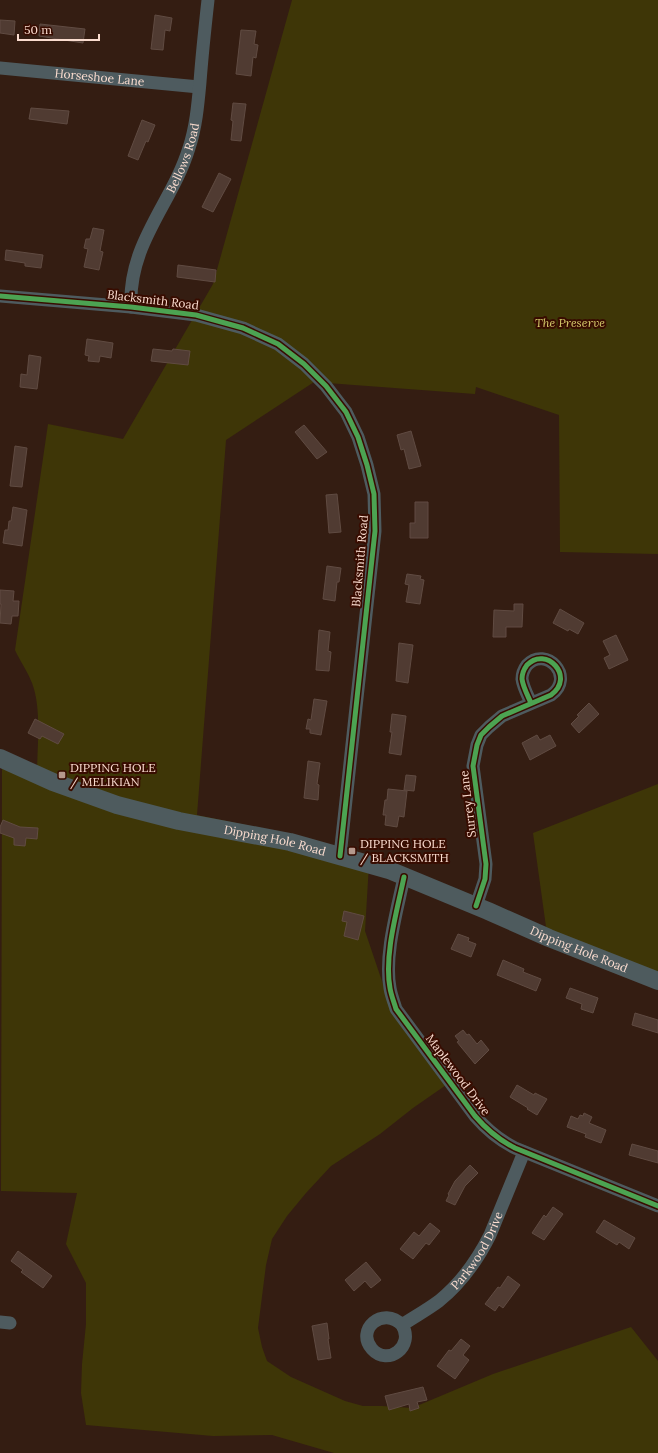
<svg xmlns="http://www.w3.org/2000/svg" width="658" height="1453" viewBox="0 0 658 1453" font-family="Lora,serif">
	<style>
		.green { fill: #3e3607 }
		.building { fill: #503b32; stroke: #604b42 }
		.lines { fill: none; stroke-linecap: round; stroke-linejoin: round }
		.minor { stroke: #4e5b5f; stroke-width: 13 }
		.secondary { stroke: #4e5b5e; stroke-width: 18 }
		.cycleway-casing { stroke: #380c00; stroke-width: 8 }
		.cycleway { stroke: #4ca352; stroke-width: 5 }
		.poi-dot { fill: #b5998d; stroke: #380c00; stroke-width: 1.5 }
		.labels { text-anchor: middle; stroke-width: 4; stroke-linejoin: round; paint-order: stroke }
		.street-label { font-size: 12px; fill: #fadccf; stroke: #380c00 }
		.park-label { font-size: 12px; font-style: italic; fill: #d5ca6a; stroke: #380c00 }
		.poi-label { font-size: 12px; fill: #fadccf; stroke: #380c00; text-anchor: start }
	</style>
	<rect width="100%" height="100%" fill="#341d12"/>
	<g class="green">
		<path d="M 292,0 L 658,0 L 658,554 L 560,552 L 559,415 L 476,387 L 475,394 L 314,382 L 226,440 L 197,815 L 276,831 L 369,864 L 365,931 L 386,993 L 449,1083 L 413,1108 L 380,1134 L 331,1166 L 306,1193 L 287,1216 L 272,1239 L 266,1265 L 258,1328 L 262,1347 L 267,1361 L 291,1377 L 345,1401 L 363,1406 L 382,1406 L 412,1408 L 493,1374 L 631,1327 L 658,1361 L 658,1453 L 334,1453 L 272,1435 L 213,1436 L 86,1425 L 81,1393 L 82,1364 L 86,1324 L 86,1283 L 66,1244 L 77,1193 L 1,1191 L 2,766 L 37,775 C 37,747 42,709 32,683 C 28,672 20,661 15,650 L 48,424 L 123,439 L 213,284 Z"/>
		<polygon points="658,784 658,983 547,934 533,833"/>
	</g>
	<g class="building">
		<polygon points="155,15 172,18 170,31 165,30 163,50 151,49"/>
		<polygon points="0,20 15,21 14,35 0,33"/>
		<polygon points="40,24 85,29 83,43 39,36"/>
		<polygon points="241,30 256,31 254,44 258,45 256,58 253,57 251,76 236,74"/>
		<polygon points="233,103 246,104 241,141 231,140 233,121 231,120"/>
		<polygon points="31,108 69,111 67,124 29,119"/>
		<polygon points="142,120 155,125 148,142 146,141 138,160 128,156"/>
		<polygon points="219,173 231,179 213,212 202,207"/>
		<polygon points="93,228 104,230 100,251 103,252 99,270 84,267 88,249 84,248 86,239 90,239"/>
		<polygon points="6,250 43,255 41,268 25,266 25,263 5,260"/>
		<polygon points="178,265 216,270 215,282 177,277"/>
		<polygon points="87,339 113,343 111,358 100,356 99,362 88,361 89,356 85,355"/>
		<polygon points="153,349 172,351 173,349 190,351 188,365 151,361"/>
		<polygon points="29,355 41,357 37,389 20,387 21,374 27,375"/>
		<polygon points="304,425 327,452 317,459 295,432"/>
		<polygon points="411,431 421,466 409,469 404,449 401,450 397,435"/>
		<polygon points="15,446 27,448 22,487 10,486"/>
		<polygon points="337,494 341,532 329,533 326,495"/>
		<polygon points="415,502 428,502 428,538 410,538 410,523 415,523"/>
		<polygon points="13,507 27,510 22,546 3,543 5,530 8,530 9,521 11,521"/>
		<polygon points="327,566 341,568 339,582 337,582 335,601 323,599"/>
		<polygon points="407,574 421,576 420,579 424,580 420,604 406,602 409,585 405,584"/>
		<polygon points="0,590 14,591 13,601 19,601 18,616 12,616 11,624 0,623 1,604 0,604"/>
		<polygon points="514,604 523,604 522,627 506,627 506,637 493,637 494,610 514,611"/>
		<polygon points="560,609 584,623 578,634 569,629 568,631 553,623"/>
		<polygon points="319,630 330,632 328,651 331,652 329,671 316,670"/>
		<polygon points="616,635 628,660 609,669 604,658 610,655 603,641"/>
		<polygon points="399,643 413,645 408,683 396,681"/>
		<polygon points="314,699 327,701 321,735 310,733 310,729 306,729 308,719 311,720"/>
		<polygon points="589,703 599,714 579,733 571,724 579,716 577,715"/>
		<polygon points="392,714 406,716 401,755 389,753 392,732 390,732"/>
		<polygon points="35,719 64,734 58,744 42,736 40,739 28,733"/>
		<polygon points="537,735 540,740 550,735 556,746 530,760 522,743"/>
		<polygon points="308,761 320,763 317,784 319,785 318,800 304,798"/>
		<polygon points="406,775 416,776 414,791 404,790"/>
		<polygon points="388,789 407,791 404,817 399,816 397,827 385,825 386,815 383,815 385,800 387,800"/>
		<polygon points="3,820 20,827 38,828 37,839 26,838 25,846 14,845 14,838 0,833 0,827"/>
		<polygon points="344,911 364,916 358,940 344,936 347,922 342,921"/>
		<polygon points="458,934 469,938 468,941 476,944 471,957 451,949"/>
		<polygon points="503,960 524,969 523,972 541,979 536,991 497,975"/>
		<polygon points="570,988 598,998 593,1013 581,1009 582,1004 566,998"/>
		<polygon points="635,1013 658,1020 658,1033 632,1025"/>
		<polygon points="463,1030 467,1035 469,1034 477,1044 481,1040 489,1050 475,1064 457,1042 459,1041 455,1036"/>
		<polygon points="517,1085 534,1095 535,1093 547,1099 537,1115 527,1109 528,1108 510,1097"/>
		<polygon points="584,1113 592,1117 589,1123 606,1130 601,1143 585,1137 586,1134 567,1127 571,1116 578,1119 580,1115 583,1116"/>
		<polygon points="632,1144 658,1151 658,1163 629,1155"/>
		<polygon points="470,1165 478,1173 465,1186 455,1205 446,1201 449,1195 448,1194 455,1181"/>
		<polygon points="553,1207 563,1214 544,1240 532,1233 544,1215 546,1217"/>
		<polygon points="604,1220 635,1238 629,1249 619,1242 617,1245 596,1232"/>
		<polygon points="430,1223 440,1231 429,1245 426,1243 413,1259 400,1249 414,1232 419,1236"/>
		<polygon points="18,1251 52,1276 43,1288 21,1272 23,1270 11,1261"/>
		<polygon points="366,1262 381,1280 371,1288 365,1281 354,1291 345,1280"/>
		<polygon points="508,1276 520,1285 503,1308 499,1305 495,1311 485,1304 498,1287 500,1288"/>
		<polygon points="327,1323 329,1339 328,1339 331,1358 318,1360 312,1326"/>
		<polygon points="461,1339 470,1346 463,1355 469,1360 455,1379 437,1366 449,1350 451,1351"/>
		<polygon points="423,1387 427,1400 417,1402 419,1408 410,1411 409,1404 389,1410 385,1396"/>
	</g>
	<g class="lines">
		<g class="minor">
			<path id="s1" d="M 0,68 L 199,87"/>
			<polyline points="0,296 131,307 196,315 243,328 278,344 304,364 326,386 346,412 358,437 367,465 374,494 375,531 340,856"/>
			<path id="s2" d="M 131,307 C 128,243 172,204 189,148 C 196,127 198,104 200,82 C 202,55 205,27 208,0"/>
			<path d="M 404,877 C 397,911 384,955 390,988 C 391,995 394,1002 396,1009 L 475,1116 C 487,1130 499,1140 515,1148 L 658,1206"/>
			<path d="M 476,906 L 485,879 L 486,864 L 473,766 L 477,745 L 481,735 L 489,727 L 502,716 L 551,695 C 576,677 546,645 527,665 C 524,669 522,674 522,679 C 523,687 528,696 531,703"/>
			<polyline points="0,1322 10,1323"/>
			<path id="s3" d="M 402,1325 C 383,1305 355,1330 372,1349 C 388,1367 415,1346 402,1325 C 414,1317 427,1310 439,1301 C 460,1284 478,1259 490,1235 L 524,1152"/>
		</g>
		<path class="secondary" id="s4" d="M 0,758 L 53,782 L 117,805 L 179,821 L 290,842 L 389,870 L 488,911 L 549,938 L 658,981"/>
		<defs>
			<g id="cycleway">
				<polyline points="0,296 131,307 196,315 243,328 278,344 304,364 326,386 346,412 358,437 367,465 374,494 375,531 340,856"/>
				<path d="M 404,877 C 397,911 384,955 390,988 C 391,995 394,1002 396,1009 L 475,1116 C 487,1130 499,1140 515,1148 L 658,1206"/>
				<path d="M 476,906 L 485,879 L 486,864 L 473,766 L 477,745 L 481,735 L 489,727 L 502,716 L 551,695 C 576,677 546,645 527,665 C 524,669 522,674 522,679 C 523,687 528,696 531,703"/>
			</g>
		</defs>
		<use href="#cycleway" class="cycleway-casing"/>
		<use href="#cycleway" class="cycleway"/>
	</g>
	<g class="poi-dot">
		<rect x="58" y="771" width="8" height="8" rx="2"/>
		<rect x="348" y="847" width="8" height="8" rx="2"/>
	</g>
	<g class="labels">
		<g class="street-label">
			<text dy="4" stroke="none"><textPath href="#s1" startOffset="100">Horseshoe Lane</textPath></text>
			<text dy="4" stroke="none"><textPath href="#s2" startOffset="160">Bellows Road</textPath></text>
			<text transform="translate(153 300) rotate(7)" y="4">Blacksmith Road</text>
			<text transform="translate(360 561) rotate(-85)" y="4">Blacksmith Road</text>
			<text transform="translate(468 804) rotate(-97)" y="4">Surrey Lane</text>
			<text dy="4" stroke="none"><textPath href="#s4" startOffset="288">Dipping Hole Road</textPath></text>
			<text dy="4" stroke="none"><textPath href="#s4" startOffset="612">Dipping Hole Road</textPath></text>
			<text transform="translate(458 1075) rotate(53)" y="4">Maplewood Drive</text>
			<text dy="4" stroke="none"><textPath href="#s3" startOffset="228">Parkwood Drive</textPath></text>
		</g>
		<g class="park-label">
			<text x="570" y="327">The Preserve</text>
		</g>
		<g class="poi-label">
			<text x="70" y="772">DIPPING HOLE<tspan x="70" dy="14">/ MELIKIAN</tspan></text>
			<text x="360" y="848">DIPPING HOLE<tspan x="360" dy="14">/ BLACKSMITH</tspan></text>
		</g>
	</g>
	<path d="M18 34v6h81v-6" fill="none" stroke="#fadccf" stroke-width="2"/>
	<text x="24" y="34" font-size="12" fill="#fadccf" stroke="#380c00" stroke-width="3" paint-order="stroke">50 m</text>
</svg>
